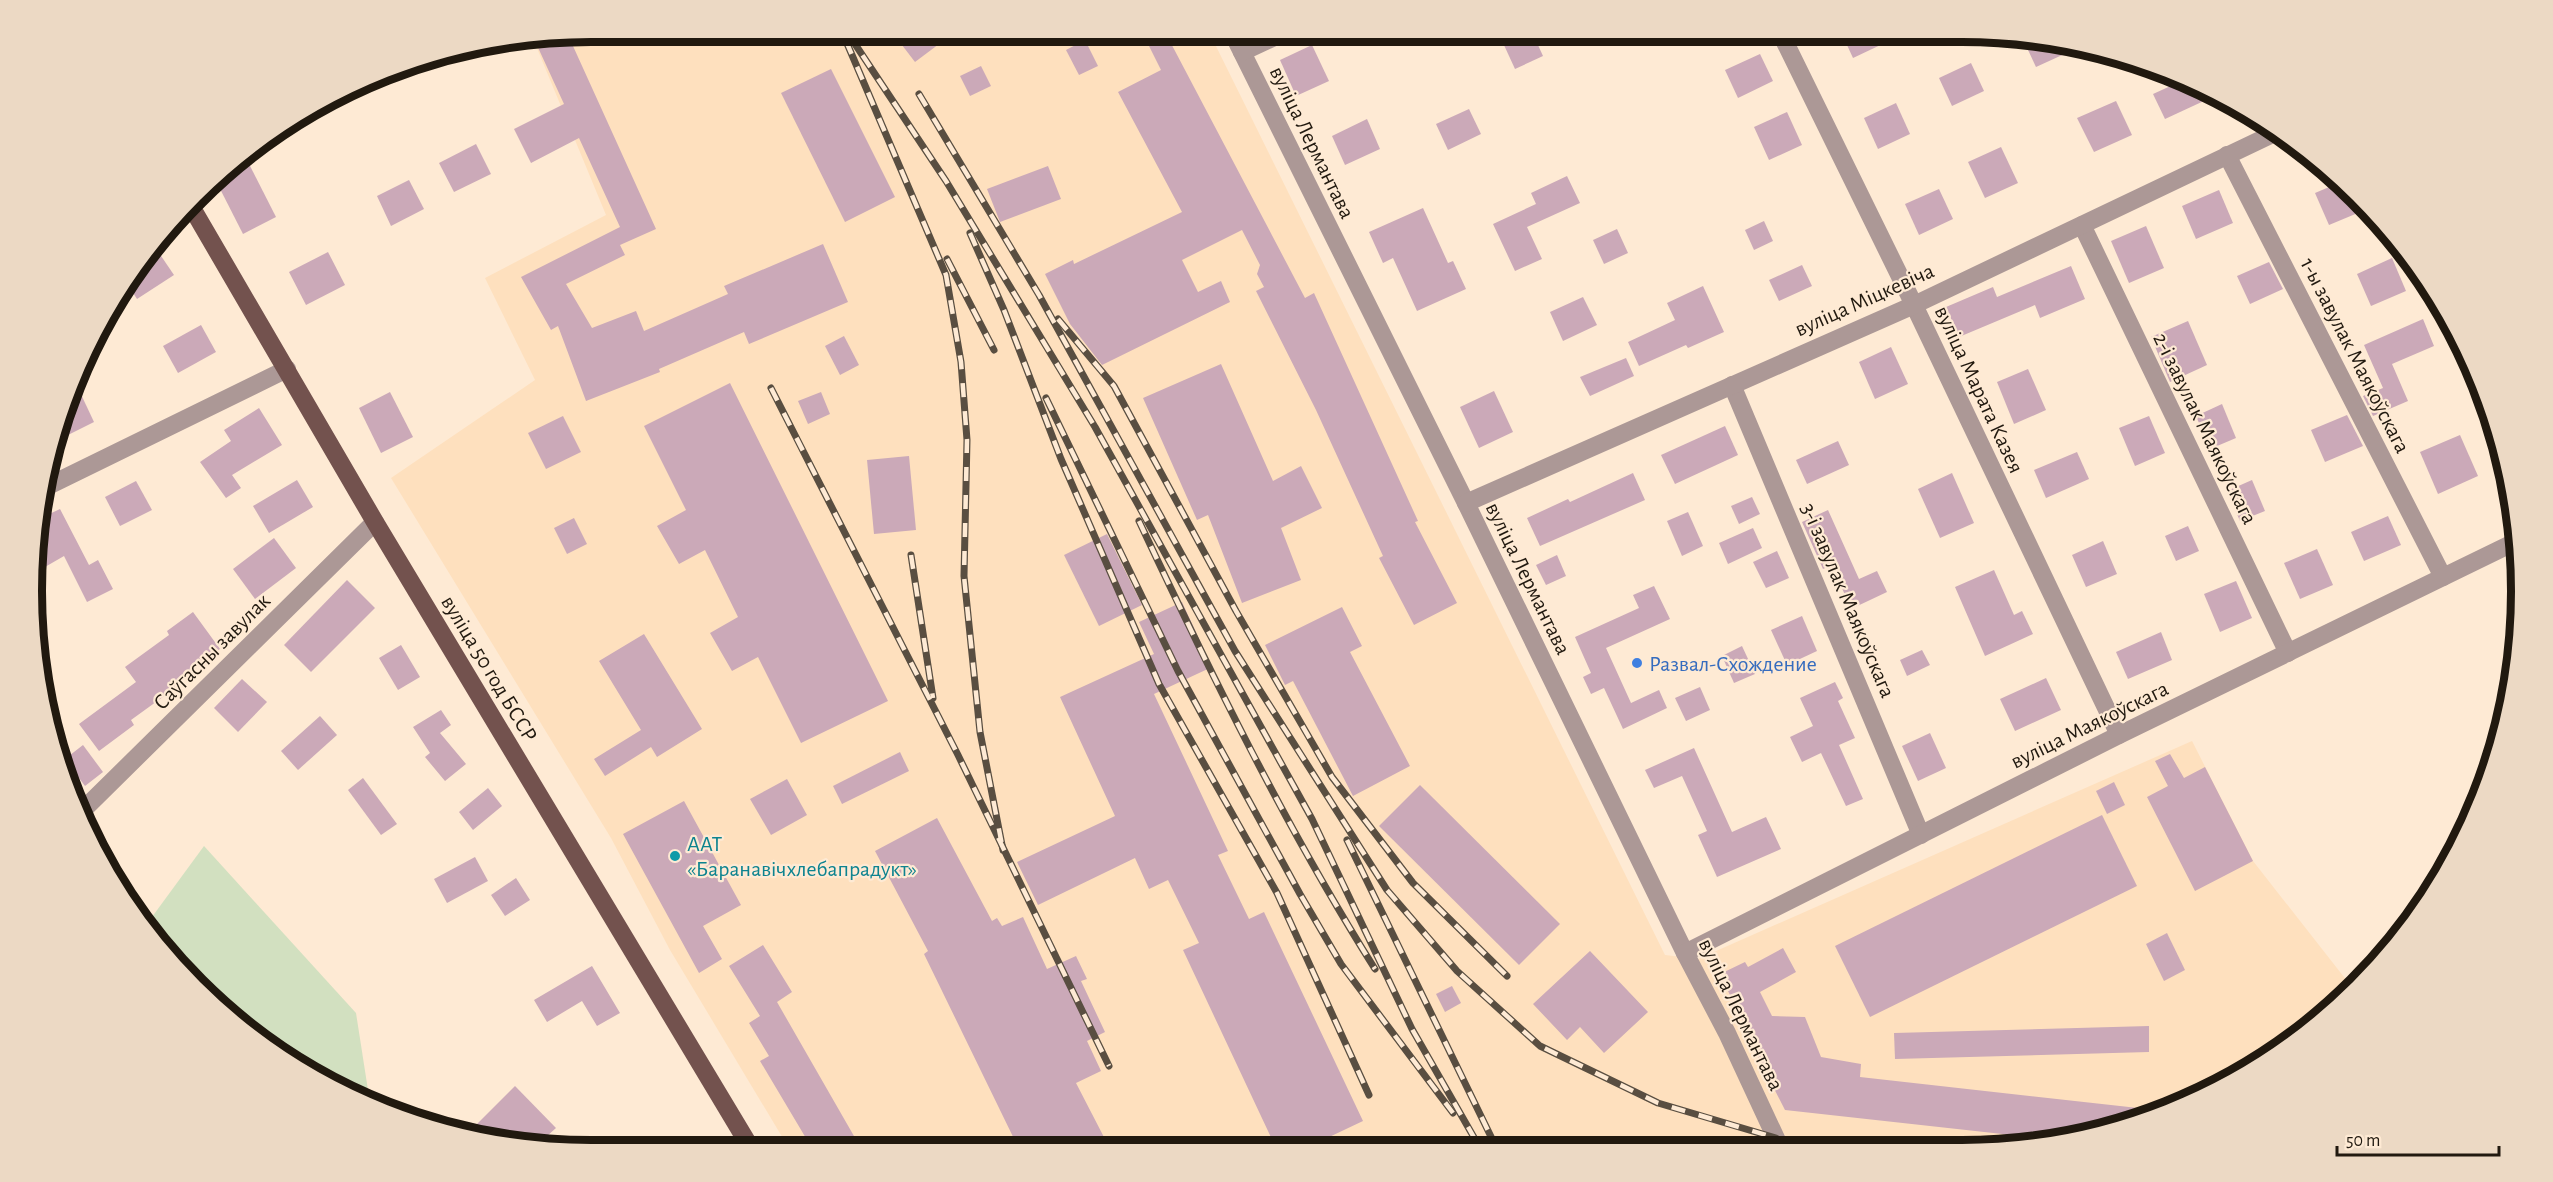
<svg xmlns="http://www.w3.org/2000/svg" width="2553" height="1182" viewBox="0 0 2553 1182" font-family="'Alegreya Sans',sans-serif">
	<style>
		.built { fill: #fee0be }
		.green { fill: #d2e0c0 }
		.building { fill: #cba9b8 }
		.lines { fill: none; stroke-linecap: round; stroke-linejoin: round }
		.minor { stroke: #ac9896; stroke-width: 18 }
		.major { stroke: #73524e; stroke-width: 18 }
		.rail-casing { stroke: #594e41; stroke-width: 7 }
		.rail { stroke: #feead4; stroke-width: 4.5; stroke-dasharray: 14; stroke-linecap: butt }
		.shop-dot { fill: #3f7fe0; stroke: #feead4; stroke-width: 2 }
		.culture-dot { fill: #0f9aa8; stroke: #feead4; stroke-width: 2 }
		.labels { text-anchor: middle; stroke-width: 4.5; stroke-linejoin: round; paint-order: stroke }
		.street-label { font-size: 22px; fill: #21190f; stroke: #feead4 }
		.shop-label { font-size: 22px; fill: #366cbe; stroke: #feead4; text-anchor: start }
		.culture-label { font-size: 22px; fill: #0d838f; stroke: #feead4; text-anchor: start }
		.rim { fill: none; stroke: #21190f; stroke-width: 8 }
	</style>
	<rect width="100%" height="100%" fill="#feead4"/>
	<polygon class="built" points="591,32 1209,32 1665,955 1698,959 2192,741 2253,861 2351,986 2303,1035 2176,1108 2035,1146 790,1150 670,950 611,838 391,478 535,380 485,278 606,215 534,41"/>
	<polygon class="green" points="204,846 356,1013 370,1103 222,1012 161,937 152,917"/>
	<g class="building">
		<polygon points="892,32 929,32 939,44 915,62"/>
		<polygon points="1142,32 1165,32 1305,298 1314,293 1418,521 1415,522 1457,603 1414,625 1379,558 1383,556 1316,410 1256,291 1264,287 1257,274 1260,265 1242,230 1182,260 1198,292 1221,281 1230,302 1102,365 1070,324 1045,274 1073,260 1074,264 1182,212 1118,92 1161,70"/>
		<polygon points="1498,32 1532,32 1543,56 1515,69"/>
		<polygon points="1841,32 1908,32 1853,58"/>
		<polygon points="568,35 656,229 620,245 625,255 566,284 592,328 636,311 644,331 728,294 724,286 823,244 848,302 749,344 744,332 659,369 660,372 586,401 558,326 551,330 521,277 620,227 579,138 531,163 514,129 564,104 535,41"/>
		<polygon points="2022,37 2071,42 2082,46 2036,67"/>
		<polygon points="1085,40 1098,66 1079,75 1066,50"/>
		<polygon points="1312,45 1329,81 1296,96 1280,60"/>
		<polygon points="1760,54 1773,81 1738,98 1725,70"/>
		<polygon points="1971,63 1984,91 1952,106 1939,78"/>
		<polygon points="981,66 991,86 970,96 960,76"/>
		<polygon points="831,69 895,197 845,222 781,93"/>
		<polygon points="2186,79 2201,87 2206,100 2165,119 2153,94"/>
		<polygon points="2116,101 2132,135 2094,152 2077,118"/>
		<polygon points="1896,103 1910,134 1878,149 1864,118"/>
		<polygon points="1469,109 1481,134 1448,150 1436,124"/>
		<polygon points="1787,112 1802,145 1769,160 1754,127"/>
		<polygon points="1367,119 1380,149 1345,165 1332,136"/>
		<polygon points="476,144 491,174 454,192 439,163"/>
		<polygon points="2001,147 2018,183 1985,198 1968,162"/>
		<polygon points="244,154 276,217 243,234 215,179 222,170"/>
		<polygon points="1048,166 1061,199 1000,222 987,189"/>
		<polygon points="1567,176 1580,203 1527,227 1542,259 1515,271 1493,224 1536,204 1531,193"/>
		<polygon points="409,180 424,209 391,226 377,196"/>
		<polygon points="2341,182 2357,195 2365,210 2329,225 2315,193"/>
		<polygon points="1939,189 1953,219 1919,235 1905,204"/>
		<polygon points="2219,190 2233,223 2196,239 2182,206"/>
		<polygon points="1423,208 1448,263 1453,261 1466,289 1417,311 1393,258 1383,263 1369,232"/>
		<polygon points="1764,221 1773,241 1754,250 1745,230"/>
		<polygon points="2146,226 2164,268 2129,283 2111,241"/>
		<polygon points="1617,229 1628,253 1604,264 1593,240"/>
		<polygon points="157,250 174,275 137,299 128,285"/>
		<polygon points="328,252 345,285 306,305 289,272"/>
		<polygon points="2392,258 2406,291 2371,306 2357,274"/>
		<polygon points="2269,262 2283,289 2250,304 2237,276"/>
		<polygon points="1802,265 1812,286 1779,301 1769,280"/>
		<polygon points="2071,266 2085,299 2040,318 2035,305 1959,337 1946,307 1993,287 1997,297"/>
		<polygon points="1703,286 1724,332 1688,348 1686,345 1639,366 1628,342 1675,320 1667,303"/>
		<polygon points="1583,297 1597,325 1563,341 1550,312"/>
		<polygon points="2423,319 2434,346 2392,364 2408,401 2373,416 2363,396 2383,388 2364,345"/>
		<polygon points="2188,321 2207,365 2170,382 2151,337"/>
		<polygon points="201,325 216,352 178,373 163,346"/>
		<polygon points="844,336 859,365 840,375 825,346"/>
		<polygon points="1891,347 1908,384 1875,399 1859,362"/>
		<polygon points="1626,358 1634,376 1590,396 1580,377"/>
		<polygon points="1221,364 1273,481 1301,466 1322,508 1281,528 1301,580 1242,603 1208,515 1197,520 1143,398"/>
		<polygon points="2028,369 2046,410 2014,424 1997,382"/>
		<polygon points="730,383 888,701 801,743 758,657 732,671 710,633 738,617 705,550 679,564 657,526 686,510 644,426"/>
		<polygon points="78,388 94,422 58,440 67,416"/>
		<polygon points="1494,391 1513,432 1479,448 1460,407"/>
		<polygon points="390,392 413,437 381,453 359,408"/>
		<polygon points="821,392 830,414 808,424 798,401"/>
		<polygon points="2222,404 2236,438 2210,449 2196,416"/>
		<polygon points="259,408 282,445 232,475 241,488 226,498 200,462 231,441 224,430"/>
		<polygon points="2347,415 2363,446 2325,462 2311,430"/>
		<polygon points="563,416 581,452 546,469 528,433"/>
		<polygon points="2149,416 2165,453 2135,466 2119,428"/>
		<polygon points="1725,426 1738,455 1675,484 1661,455"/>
		<polygon points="2460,435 2478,476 2438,494 2420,452"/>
		<polygon points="1838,441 1849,465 1807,484 1796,460"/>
		<polygon points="2077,452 2089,479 2046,498 2034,470"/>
		<polygon points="909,456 916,530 874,534 867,460"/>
		<polygon points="1633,473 1645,500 1540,546 1527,518 1568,499 1570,502"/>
		<polygon points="1952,473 1974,523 1940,538 1918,489"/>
		<polygon points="297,480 313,507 269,533 253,506"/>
		<polygon points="2252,480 2265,511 2240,521 2227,491"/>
		<polygon points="136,481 152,510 120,526 105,497"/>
		<polygon points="1752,497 1760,514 1739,524 1731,506"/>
		<polygon points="60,509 89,565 98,560 113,589 87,602 64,556 45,567 40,557 41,518"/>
		<polygon points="1828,510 1859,579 1877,571 1887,592 1851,609 1832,565 1823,569 1802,522"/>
		<polygon points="1688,512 1703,546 1682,556 1667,521"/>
		<polygon points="2388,516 2401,545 2364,561 2351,532"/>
		<polygon points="574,518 587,544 567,554 554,528"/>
		<polygon points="2188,526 2199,551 2176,561 2165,536"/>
		<polygon points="1753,528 1762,548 1728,564 1719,543"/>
		<polygon points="1107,534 1142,605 1099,626 1064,555"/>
		<polygon points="274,538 296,568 255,599 233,569"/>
		<polygon points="2103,541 2117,574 2086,587 2072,555"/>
		<polygon points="2317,549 2333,585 2300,599 2284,563"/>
		<polygon points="1777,551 1789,578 1766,588 1753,562"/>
		<polygon points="1557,555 1566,576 1546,585 1536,565"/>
		<polygon points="1994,570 2014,615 2022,611 2033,634 1985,656 1955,587"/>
		<polygon points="347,580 375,608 311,672 284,645"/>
		<polygon points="2236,581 2252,618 2220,632 2204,594"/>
		<polygon points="1654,586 1670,619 1606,648 1631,703 1659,690 1667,708 1623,729 1604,688 1591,694 1583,677 1591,673 1575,637 1639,608 1633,595"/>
		<polygon points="1182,602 1212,667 1154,694 1228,851 1218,855 1249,919 1264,912 1363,1121 1306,1148 1276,1148 1183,950 1199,943 1168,880 1149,889 1135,858 1038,905 1017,862 1115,816 1060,697 1154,654 1139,622"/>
		<polygon points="1342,607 1362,646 1350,652 1410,766 1353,796 1293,681 1285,685 1265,645"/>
		<polygon points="193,612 220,649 175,681 178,686 131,720 134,725 99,751 79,724 136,682 125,667 169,635 167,631"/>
		<polygon points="1802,616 1817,651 1787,665 1771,630"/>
		<polygon points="2161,632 2172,660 2128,679 2116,652"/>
		<polygon points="644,634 702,729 657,757 651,747 605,776 594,759 641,730 599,661"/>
		<polygon points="401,645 420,677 398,690 379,658"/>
		<polygon points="1742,646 1755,674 1734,683 1722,656"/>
		<polygon points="1922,650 1930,665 1907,676 1900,660"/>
		<polygon points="2046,678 2061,710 2015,731 2000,699"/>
		<polygon points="242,679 267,702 238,732 214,708"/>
		<polygon points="1835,682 1843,698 1838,701 1855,738 1839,745 1863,799 1846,806 1821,753 1802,762 1790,737 1813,726 1800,698"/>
		<polygon points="1700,687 1710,710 1686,721 1675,698"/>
		<polygon points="441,710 451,725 440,733 466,764 445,781 425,757 430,753 413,727"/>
		<polygon points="320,716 337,735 298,770 281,751"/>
		<polygon points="1930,733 1946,768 1918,781 1902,746"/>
		<polygon points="83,745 103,772 85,786 65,759"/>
		<polygon points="1694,748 1732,832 1766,817 1781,849 1717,877 1698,835 1707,831 1682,776 1654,788 1645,770"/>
		<polygon points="900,752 909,771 842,804 833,786"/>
		<polygon points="2170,754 2184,778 2205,767 2253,861 2195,891 2147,797 2168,786 2155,761"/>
		<polygon points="363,778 397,824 381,835 348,790"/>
		<polygon points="787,779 807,815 771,835 750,799"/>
		<polygon points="2114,782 2125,805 2107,814 2096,791"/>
		<polygon points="1420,785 1560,924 1519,965 1379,826"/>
		<polygon points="488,788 502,806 473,830 459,812"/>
		<polygon points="684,801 741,905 703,926 722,959 699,973 623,834"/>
		<polygon points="2102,815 2137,886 1870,1017 1835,946"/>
		<polygon points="937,818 992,921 997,918 1002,926 1023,917 1047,969 1076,956 1087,979 1081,981 1105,1032 1087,1041 1101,1071 1076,1083 1107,1143 1094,1149 1019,1149 924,954 928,951 875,851"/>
		<polygon points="475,857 488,881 447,903 434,879"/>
		<polygon points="516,878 530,900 505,916 491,895"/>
		<polygon points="2167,933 2185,970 2164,981 2146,944"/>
		<polygon points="763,945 792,992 777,1002 862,1150 813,1150 760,1061 769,1056 749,1023 760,1016 729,966"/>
		<polygon points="1783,948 1796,972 1760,992 1772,1016 1805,1017 1821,1057 1861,1064 1860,1077 2165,1111 2057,1140 1785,1110 1745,1032 1747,1031 1720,974 1745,962 1748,967"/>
		<polygon points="1590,951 1648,1012 1604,1053 1580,1027 1567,1040 1533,1004"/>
		<polygon points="592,966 620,1013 597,1026 582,1001 547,1022 534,1000"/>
		<polygon points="1452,986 1461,1003 1445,1012 1436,994"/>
		<polygon points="2149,1026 2149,1052 1895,1059 1894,1033"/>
		<polygon points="515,1086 556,1128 537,1145 482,1140 466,1135"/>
	</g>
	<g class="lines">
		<g class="minor">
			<polyline points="1232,32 1466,503 1685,953 1727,1033 1780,1147"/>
			<polyline points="1780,32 1914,305 2119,735"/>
			<polyline points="1242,52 1285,32"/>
			<polyline points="2227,155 2443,577"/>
			<polyline points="2082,225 2288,653"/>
			<polyline points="1732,385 1921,835"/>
			<polyline points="42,489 287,369"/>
			<polyline points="1466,503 1914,305 2279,131"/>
			<polyline points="80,813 375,522"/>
			<polyline points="1685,953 2119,735 2517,541"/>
		</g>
		<polyline class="major" points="192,208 375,522 752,1150"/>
		<defs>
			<g id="rail">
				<polyline points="847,32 946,181 1095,427 1312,819 1412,1029 1480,1148"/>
				<polyline points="846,41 946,275 961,362 967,440 964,576 980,732 1003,850"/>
				<polyline points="919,94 1039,295 1235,651 1387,890 1457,971 1540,1046 1658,1103 1776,1138"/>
				<polyline points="970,233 1004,310 1061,459 1159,684 1277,893 1369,1095"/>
				<polyline points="947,259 994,350"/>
				<polyline points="1058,319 1114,386 1236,611 1332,777 1413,883 1507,976"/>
				<polyline points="771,388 958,755 1109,1066"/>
				<polyline points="1046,398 1178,671 1300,894 1341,964 1453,1113"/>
				<path d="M 1139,521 C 1211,674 1285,826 1375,969"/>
				<polyline points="911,555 933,698"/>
				<polyline points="1347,840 1496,1147"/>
			</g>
		</defs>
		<use href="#rail" class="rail-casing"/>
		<use href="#rail" class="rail"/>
	</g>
	<circle class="shop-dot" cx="1637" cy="663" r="6"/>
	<circle class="culture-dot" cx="675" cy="856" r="6"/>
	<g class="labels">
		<g class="street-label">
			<text transform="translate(1313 142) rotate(64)" y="8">вуліца Лермантава</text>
			<text transform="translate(1864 299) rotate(-24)" y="8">вуліца Міцкевіча</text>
			<text transform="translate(2356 355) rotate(63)" y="8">1-ы завулак Маякоўскага</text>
			<text transform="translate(1980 389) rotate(65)" y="8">вуліца Марата Казея</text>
			<text transform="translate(2206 428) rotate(64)" y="8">2-і завулак Маякоўскага</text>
			<text transform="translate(1529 578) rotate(64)" y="8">вуліца Лермантава</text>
			<text transform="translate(1849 600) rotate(67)" y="8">3-і завулак Маякоўскага</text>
			<text transform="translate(211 651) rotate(-45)" y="8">Саўгасны завулак</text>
			<text transform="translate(490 668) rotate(59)" y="8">вуліца 50 год БССР</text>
			<text transform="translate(2089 724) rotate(-26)" y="8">вуліца Маякоўскага</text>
			<text transform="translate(1742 1014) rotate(64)" y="8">вуліца Лермантава</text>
		</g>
		<g class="shop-label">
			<text x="1649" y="671">Развал-Схождение</text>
		</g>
		<g class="culture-label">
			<text x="687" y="851">ААТ<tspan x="687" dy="25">«Баранавічхлебапрадукт»</tspan></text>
		</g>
	</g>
	<path d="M0 0H2553V1182H0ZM591 42H1962A549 549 0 0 1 2511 591V591A549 549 0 0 1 1962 1140H591A549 549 0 0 1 42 591V591A549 549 0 0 1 591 42Z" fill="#ecd9c4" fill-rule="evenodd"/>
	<path class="rim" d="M591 42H1962A549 549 0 0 1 2511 591V591A549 549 0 0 1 1962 1140H591A549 549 0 0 1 42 591V591A549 549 0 0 1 591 42Z"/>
	<path d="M2337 1146v9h162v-9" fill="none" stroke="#21190f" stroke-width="3"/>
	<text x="2346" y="1146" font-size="18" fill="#21190f" stroke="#feead4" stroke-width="4.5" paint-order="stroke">50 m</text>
</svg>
